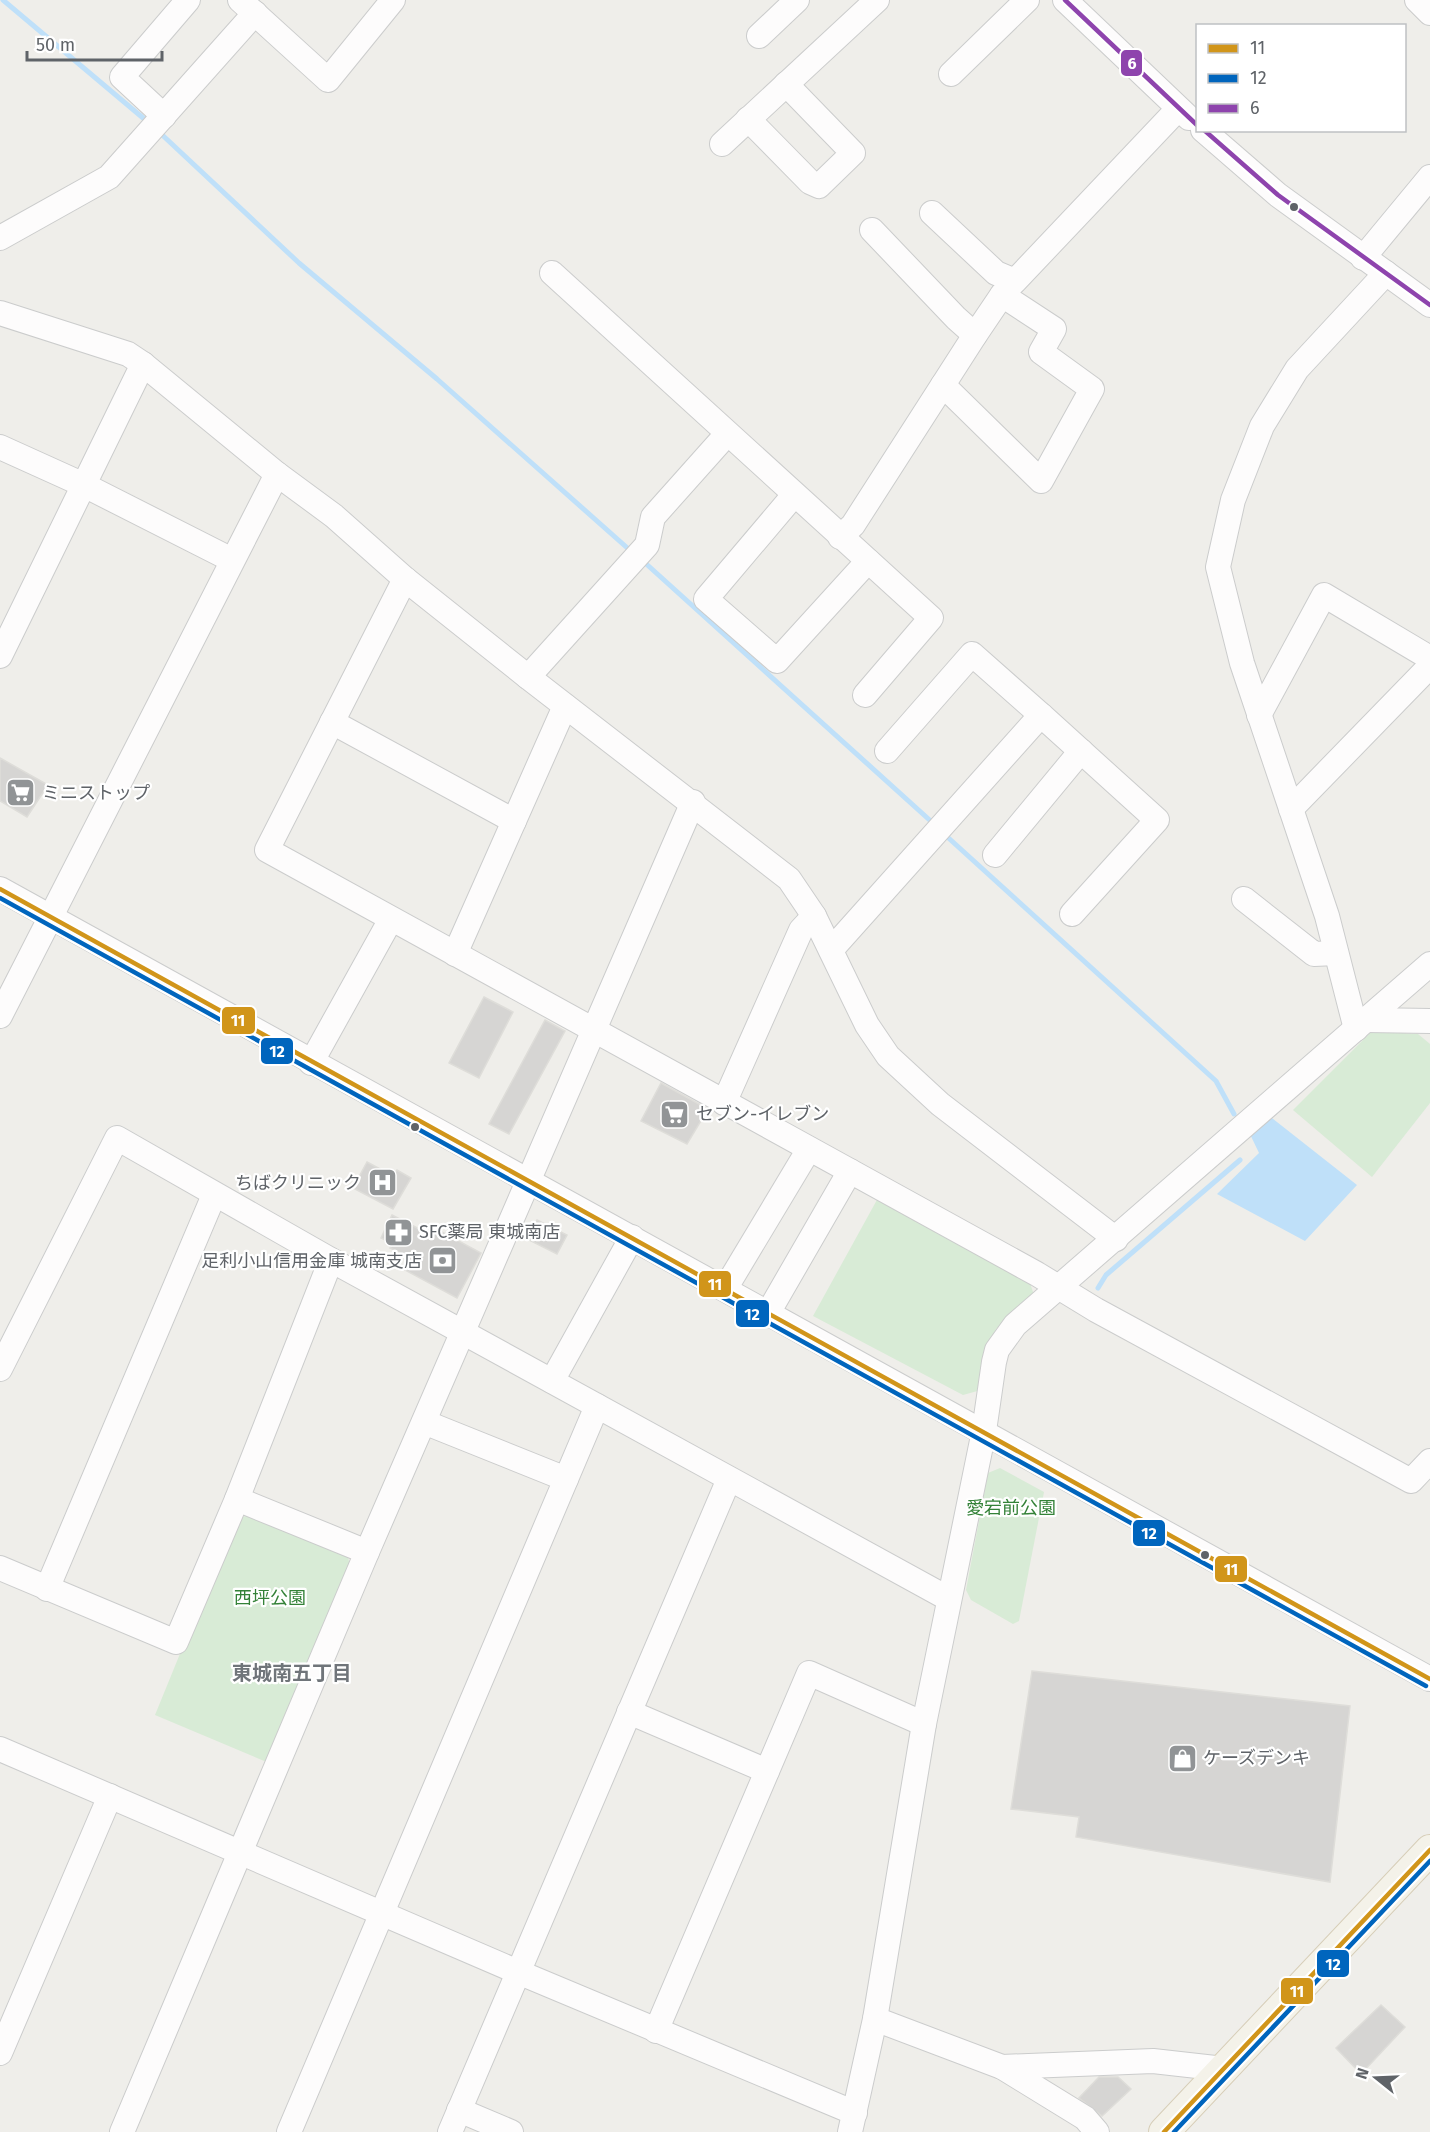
<svg xmlns="http://www.w3.org/2000/svg" width="1430" height="2132" viewBox="0 0 1430 2132" font-family="'Fira Sans','Noto Sans JP',sans-serif">
	<style>
		.green { fill: #d8ebd6 }
		.water { fill: #bfe0f9 }
		.lines { fill: none; stroke-linecap: round; stroke-linejoin: round }
		.stream { stroke: #bfe0f9; stroke-width: 5 }
		.building { fill: #d6d5d3; stroke: #deddd9; stroke-width: 1.5 }
		.minor-casing { stroke: #cbcccc; stroke-width: 26 }
		.major-casing { stroke: #d7ceb8; stroke-width: 32 }
		.minor { stroke: #fdfcfc; stroke-width: 24 }
		.major { stroke: #f4f2e9; stroke-width: 30 }
		.bus-1-casing { stroke: #fff; stroke-width: 9 }
		.bus-2-casing { stroke: #fff; stroke-width: 9 }
		.bus-3-casing { stroke: #fff; stroke-width: 9 }
		.bus-1 { stroke: #d1951a; stroke-width: 4.5 }
		.bus-2 { stroke: #0065bd; stroke-width: 4.5 }
		.bus-3 { stroke: #8e44ad; stroke-width: 4.5 }
		.bus-dot { fill: #5f6368; stroke: #fff; stroke-width: 2 }
		.labels { text-anchor: middle; stroke-width: 4.5; stroke-linejoin: round; paint-order: stroke }
		.poi-label { font-size: 18px; fill: #5f6368; stroke: #fff; text-anchor: start }
		.park-label { font-size: 18px; fill: #348238; stroke: #fff }
		.neighbourhood-label { font-size: 20px; font-weight: bold; fill: #70757a; stroke: #fff }
		.line-badge { stroke: #fff; stroke-width: 2 }
		.badge-label { font-size: 16px; text-anchor: middle; font-weight: bold; fill: #fff }
	</style>
	<rect width="100%" height="100%" fill="#efeeea"/>
	<g class="green">
		<polygon points="1372,1031 1418,1034 1430,1044 1430,1103 1372,1177 1293,1110"/>
		<polygon points="878,1198 1030,1283 1034,1295 996,1329 991,1340 981,1390 963,1395 813,1316"/>
		<polygon points="1000,1468 1044,1492 1019,1621 1013,1624 971,1600 966,1590 988,1473"/>
		<polygon points="249,1515 348,1556 350,1568 269,1763 155,1715 235,1519"/>
	</g>
	<polygon class="water" points="1268,1115 1357,1185 1305,1241 1217,1194 1259,1153 1248,1130"/>
	<g class="lines">
		<g class="stream">
			<polyline points="3,0 149,123"/>
			<polyline points="158,131 299,263 437,379 633,553"/>
			<polyline points="643,561 934,824"/>
			<polyline points="943,833 1216,1081 1234,1114"/>
			<polyline points="1098,1288 1106,1275 1240,1160"/>
		</g>
	</g>
	<g class="building">
		<polygon points="0,758 48,785 27,817 0,801"/>
		<polygon points="484,997 513,1012 479,1078 449,1063"/>
		<polygon points="545,1020 565,1031 509,1134 489,1124"/>
		<polygon points="661,1083 708,1109 687,1144 641,1121"/>
		<polygon points="367,1162 393,1176 397,1170 411,1178 393,1209 353,1188"/>
		<polygon points="392,1215 425,1232 429,1225 481,1253 457,1298 405,1270 411,1258 390,1248 393,1244 381,1238"/>
		<polygon points="537,1220 567,1235 557,1254 527,1239"/>
		<polygon points="1032,1671 1350,1706 1330,1882 1076,1837 1079,1817 1011,1809"/>
		<polygon points="1381,2005 1405,2027 1361,2074 1336,2048"/>
		<polygon points="1099,2077 1118,2077 1131,2089 1102,2116 1079,2098"/>
	</g>
	<g class="lines">
		<defs>
			<g id="minor">
				<polyline points="240,0 328,80 393,0"/>
				<polyline points="1065,0 1189,118"/>
				<polyline points="1417,0 1430,13"/>
				<polyline points="759,36 797,0"/>
				<polyline points="951,74 1027,0"/>
				<polyline points="164,116 122,77 188,0"/>
				<polyline points="748,119 810,182 819,186 853,153 786,84"/>
				<polyline points="1203,130 1278,195 1430,305"/>
				<polyline points="722,144 877,0"/>
				<polyline points="932,213 996,273 1015,281 1178,109"/>
				<polyline points="872,230 956,318 975,335"/>
				<polyline points="0,238 109,177 255,13"/>
				<polyline points="1363,258 1430,177"/>
				<polyline points="552,273 931,618 865,695"/>
				<polyline points="0,313 128,354 143,364 277,474 334,516 405,579 528,677 789,879 814,916 867,1025 888,1056 940,1104 1116,1239"/>
				<polyline points="943,385 1041,481 1092,389 1041,352 1054,329 1002,295"/>
				<polyline points="0,447 84,485 232,560"/>
				<polyline points="794,495 706,599 777,661 868,561"/>
				<polyline points="840,537 853,525 975,335 1002,295 1012,284"/>
				<polyline points="405,579 267,850 1037,1274 1096,1310 1411,1481 1430,1461"/>
				<polyline points="0,656 143,364"/>
				<polyline points="528,677 647,545 653,517 727,434"/>
				<polyline points="1041,715 1157,820 1072,914"/>
				<polyline points="1259,715 1324,595 1430,658"/>
				<polyline points="332,722 514,821"/>
				<polyline points="1291,809 1430,666"/>
				<polyline points="995,855 1081,751"/>
				<polyline points="0,889 1430,1679"/>
				<polyline points="1244,899 1314,954 1336,953"/>
				<polyline points="831,950 1041,715 972,654 887,751"/>
				<polyline points="455,954 565,706"/>
				<polyline points="0,1016 277,474"/>
				<polyline points="1367,1020 1430,1021"/>
				<polyline points="1356,1029 1327,916 1242,663 1218,567 1233,500 1262,426 1297,369 1386,273"/>
				<polyline points="311,1063 391,919"/>
				<polyline points="724,1103 801,930 814,916"/>
				<polyline points="725,1289 809,1149"/>
				<polyline points="768,1313 850,1171"/>
				<polyline points="0,1369 117,1138 331,1260 949,1599"/>
				<polyline points="552,1381 632,1237"/>
				<polyline points="424,1422 566,1479"/>
				<polyline points="237,1499 367,1552"/>
				<polyline points="0,1568 176,1642 237,1499 331,1260"/>
				<polyline points="47,1589 214,1195"/>
				<polyline points="629,1712 767,1771"/>
				<polyline points="0,1749 518,1972 855,2113"/>
				<polyline points="875,2019 1002,2067 1085,2118 1097,2132"/>
				<polyline points="656,2031 809,1673 924,1724"/>
				<polyline points="0,2053 110,1796"/>
				<polyline points="1002,2067 1153,2061 1224,2069"/>
				<polyline points="459,2110 511,2132"/>
				<polyline points="122,2132 367,1552 693,802"/>
				<polyline points="289,2132 597,1406"/>
				<polyline points="450,2132 729,1479"/>
				<polyline points="850,2132 875,2019 924,1724 984,1431 994,1362 997,1350 1015,1325 1430,964"/>
			</g>
			<polyline id="major" points="1164,2132 1430,1850"/>
		</defs>
		<use href="#minor" class="minor-casing"/>
		<use href="#major" class="major-casing"/>
		<use href="#minor" class="minor"/>
		<use href="#major" class="major"/>
		<defs>
			<g id="bus-1">
				<polyline points="0,889 1430,1679"/>
				<polyline points="1164,2132 1430,1850"/>
			</g>
			<g id="bus-2">
				<polyline points="0,898 1426,1686"/>
				<polyline points="1174,2132 1430,1861"/>
			</g>
			<g id="bus-3">
				<polyline points="1065,0 1198,126"/>
				<polyline points="1204,130 1278,195 1430,305"/>
			</g>
		</defs>
		<use href="#bus-1" class="bus-1-casing"/>
		<use href="#bus-2" class="bus-2-casing"/>
		<use href="#bus-3" class="bus-3-casing"/>
		<use href="#bus-1" class="bus-1"/>
		<use href="#bus-2" class="bus-2"/>
		<use href="#bus-3" class="bus-3"/>
	</g>
	<defs>
		<symbol id="supermarket-square" viewBox="-11 -11 22 22"><rect x="-9" y="-9" width="18" height="18" rx="4" fill="#919496" stroke="#fff"/><path d="M-6-5.5h2.5l.6 2H6L4.5 2H-2.5L-4.4-4H-6ZM-1.5 3.2a1.3 1.3 0 1 0 .1 0ZM3 3.2a1.3 1.3 0 1 0 .1 0Z" fill="#fff"/></symbol>
		<symbol id="hospital-square" viewBox="-11 -11 22 22"><rect x="-9" y="-9" width="18" height="18" rx="4" fill="#919496" stroke="#fff"/><path d="M-5-5h3v3.5h4V-5h3V5h-3V1.5h-4V5h-3Z" fill="#fff"/></symbol>
		<symbol id="pharmacy-square" viewBox="-11 -11 22 22"><rect x="-9" y="-9" width="18" height="18" rx="4" fill="#919496" stroke="#fff"/><path d="M-2-6h4v4h4v4h-4v4h-4v-4h-4v-4h4Z" fill="#fff"/></symbol>
		<symbol id="bank-square" viewBox="-11 -11 22 22"><rect x="-9" y="-9" width="18" height="18" rx="4" fill="#919496" stroke="#fff"/><path d="M-6-4H6V4H-6ZM0-2.3a2.3 2.3 0 1 0 0 4.6a2.3 2.3 0 1 0 0-4.6Z" fill="#fff"/></symbol>
		<symbol id="shop-square" viewBox="-11 -11 22 22"><rect x="-9" y="-9" width="18" height="18" rx="4" fill="#919496" stroke="#fff"/><path d="M-5-2.5h2.3a2.7 3.5 0 0 1 5.4 0H5L5.5 6h-11ZM-1.5-2.5h3a1.5 2.3 0 0 0-3 0Z" fill="#fff"/></symbol>
	</defs>
	<g fill-rule="evenodd">
		<use href="#supermarket-square" x="4" y="776" width="33" height="33"/>
		<use href="#supermarket-square" x="658" y="1098" width="33" height="33"/>
		<use href="#hospital-square" x="366" y="1166" width="33" height="33"/>
		<use href="#pharmacy-square" x="382" y="1216" width="33" height="33"/>
		<use href="#bank-square" x="426" y="1244" width="33" height="33"/>
		<use href="#shop-square" x="1166" y="1742" width="33" height="33"/>
	</g>
	<g class="bus-dot">
		<circle cx="1294" cy="207" r="5"/>
		<circle cx="415" cy="1127" r="5"/>
		<circle cx="1205" cy="1555" r="5"/>
	</g>
	<g class="labels">
		<g class="poi-label">
			<text x="42" y="799">ミニストップ</text>
			<text x="696" y="1120">セブン-イレブン</text>
			<text x="361" y="1189" text-anchor="end">ちばクリニック</text>
			<text x="419" y="1238">SFC薬局 東城南店</text>
			<text x="422" y="1267" text-anchor="end">足利小山信用金庫 城南支店</text>
			<text x="1203" y="1764">ケーズデンキ</text>
		</g>
		<g class="park-label">
			<text x="1011" y="1514">愛宕前公園</text>
			<text x="270" y="1604">西坪公園</text>
		</g>
		<g class="neighbourhood-label">
			<text x="292" y="1680">東城南五丁目</text>
		</g>
	</g>
	<g class="line-badge">
		<rect x="1120" y="49" width="23" height="28" rx="6" fill="#8e44ad"/>
		<rect x="221" y="1006" width="35" height="29" rx="6" fill="#d1951a"/>
		<rect x="260" y="1037" width="34" height="28" rx="6" fill="#0065bd"/>
		<rect x="698" y="1270" width="34" height="28" rx="6" fill="#d1951a"/>
		<rect x="735" y="1299" width="35" height="29" rx="6" fill="#0065bd"/>
		<rect x="1132" y="1519" width="34" height="28" rx="6" fill="#0065bd"/>
		<rect x="1214" y="1555" width="34" height="28" rx="6" fill="#d1951a"/>
		<rect x="1316" y="1949" width="34" height="29" rx="6" fill="#0065bd"/>
		<rect x="1280" y="1977" width="34" height="28" rx="6" fill="#d1951a"/>
	</g>
	<g class="badge-label">
		<text x="1132" y="69">6</text>
		<text x="238" y="1026">11</text>
		<text x="277" y="1057">12</text>
		<text x="715" y="1290">11</text>
		<text x="752" y="1320">12</text>
		<text x="1149" y="1539">12</text>
		<text x="1231" y="1575">11</text>
		<text x="1333" y="1970">12</text>
		<text x="1297" y="1997">11</text>
	</g>
	<rect x="1196" y="24" width="210" height="108" fill="#ffffff" stroke="#bfc1c3" stroke-width="1.5"/>
	<rect x="1208" y="44" width="30" height="9" fill="#d1951a" stroke="#bfc1c3" stroke-width="1.5"/>
	<text x="1250" y="54" font-size="18" fill="#5f6368">11</text>
	<rect x="1208" y="74" width="30" height="9" fill="#0065bd" stroke="#bfc1c3" stroke-width="1.5"/>
	<text x="1250" y="84" font-size="18" fill="#5f6368">12</text>
	<rect x="1208" y="104" width="30" height="9" fill="#8e44ad" stroke="#bfc1c3" stroke-width="1.5"/>
	<text x="1250" y="114" font-size="18" fill="#5f6368">6</text>
	<g transform="translate(1376 2078) rotate(288)" stroke="#ffffff" stroke-width="4.5" paint-order="stroke">
	<path d="M0-4.5L10 22L0 15L-10 22Z" fill="#5f6368"/>
	<text y="-9" font-size="16" font-weight="bold" text-anchor="middle" fill="#5f6368">N</text>
	</g>
	<path d="M27 51v9h135v-9" fill="none" stroke="#5f6368" stroke-width="3"/>
	<text x="36" y="51" font-size="18" fill="#5f6368" stroke="#ffffff" stroke-width="4.5" paint-order="stroke">50 m</text>
</svg>
